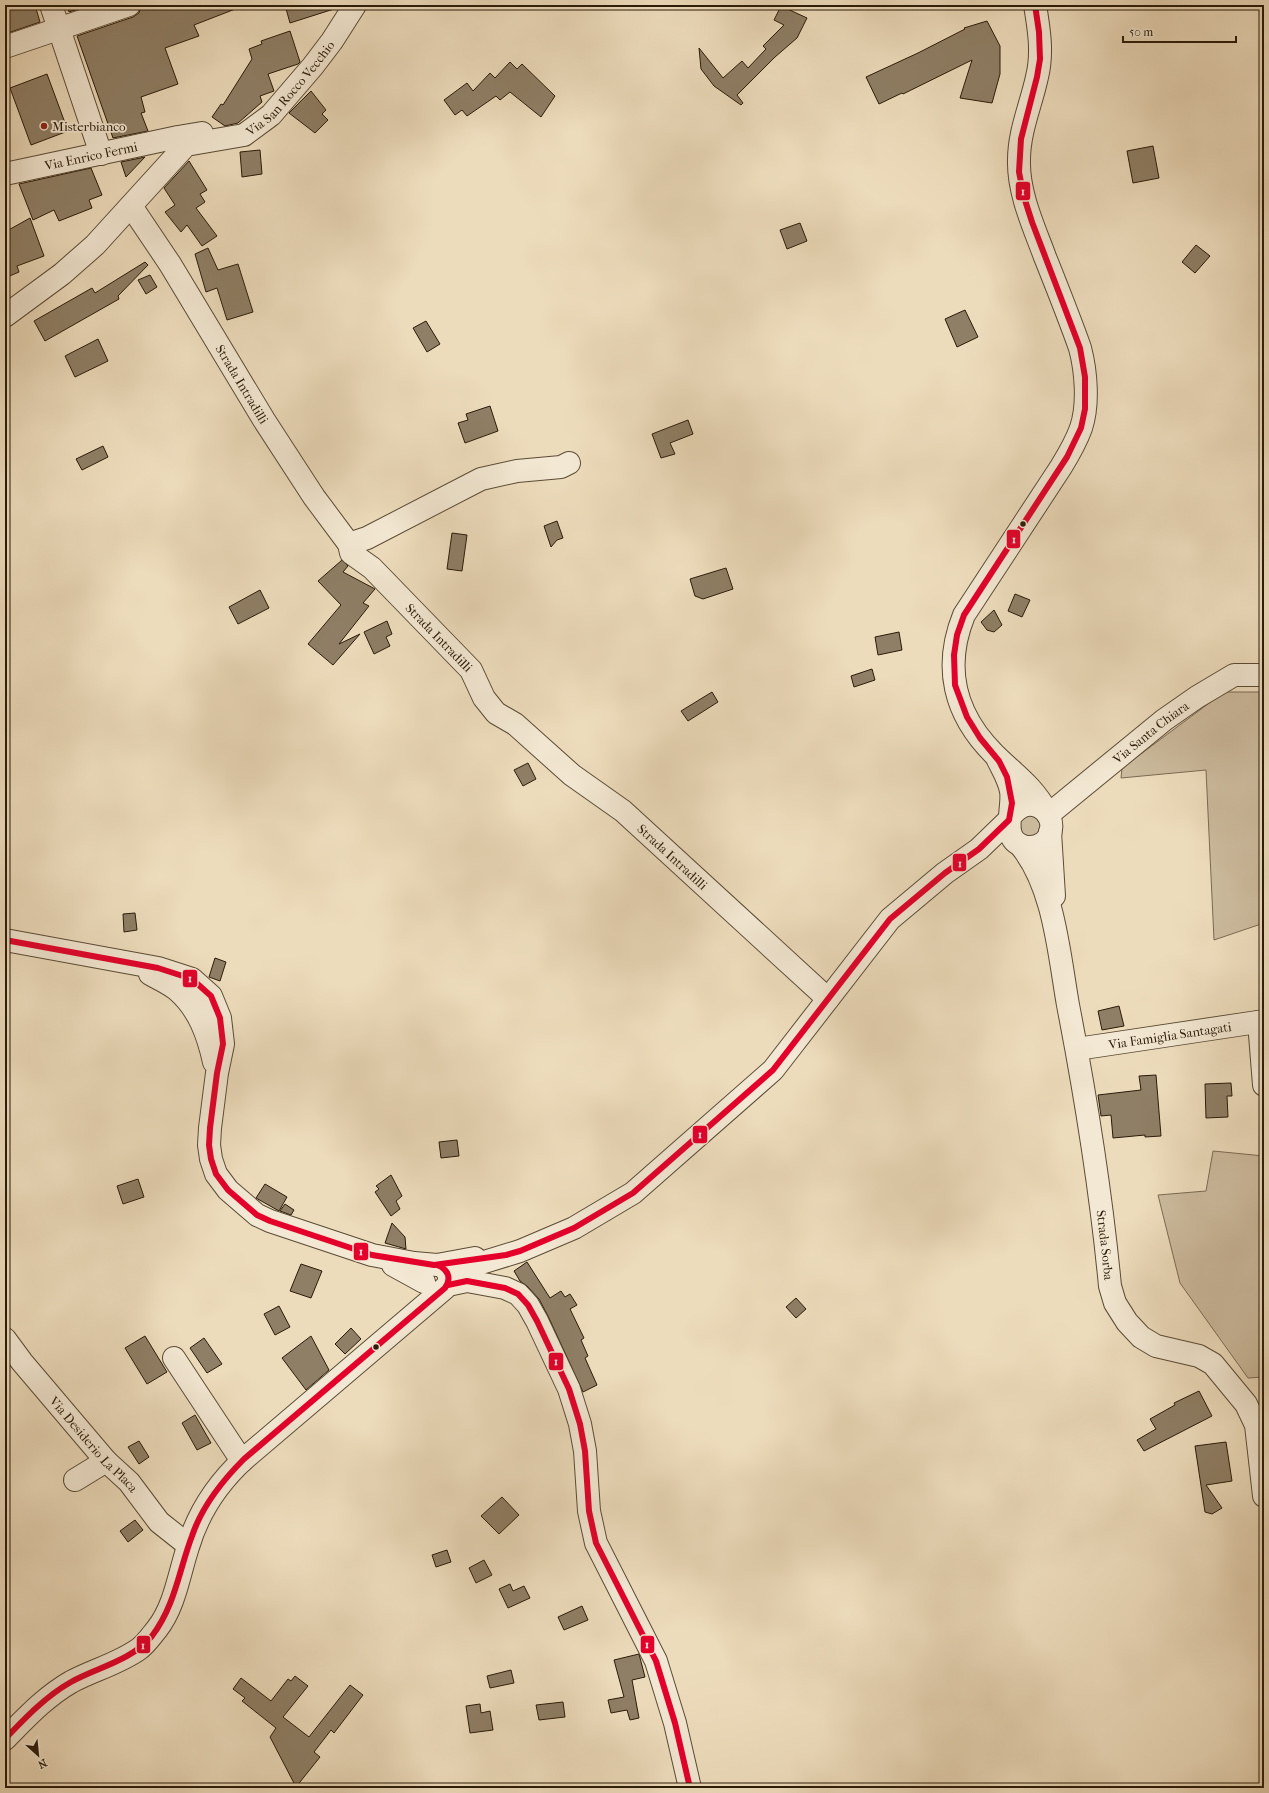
<svg xmlns="http://www.w3.org/2000/svg" width="1269" height="1793" viewBox="0 0 1269 1793" font-family="'IM FELL French Canon',serif">
	<style>
		.green { fill: #ccbb9e; stroke: #7b6b54 }
		.building { fill: #8f7f66; stroke: #2a1b09 }
		.lines { fill: none; stroke-linecap: round; stroke-linejoin: round }
		.minor-casing { stroke: #5b4b36; stroke-width: 24 }
		.minor { stroke: #f3e8d3; stroke-width: 22 }
		.bus-1-casing { stroke: #f3e8d3; stroke-width: 9 }
		.bus-1 { stroke: #e4002b; stroke-width: 6 }
		.poi-dot { fill: #8f2418; stroke: #f3e8d3; stroke-width: 1.5 }
		.bus-dot { fill: #2a1b09; stroke: #f3e8d3; stroke-width: 1.5 }
		.labels { text-anchor: middle; stroke-width: 3.5; stroke-linejoin: round; paint-order: stroke }
		.street-label { font-size: 13px; fill: #2a1b09; stroke: #f3e8d3 }
		.poi-label { font-size: 13px; fill: #2a1b09; stroke: #f3e8d3; text-anchor: start }
		.line-badge { stroke: #f3e8d3; stroke-width: 1.5 }
		.badge-label { font-size: 11px; text-anchor: middle; font-weight: bold; fill: #fff }
	</style>
	<rect width="100%" height="100%" fill="#eddcbc"/>
	<filter id="stains"><feTurbulence type="fractalNoise" baseFrequency=".005" numOctaves="4"/><feColorMatrix values="0 0 0 0 .2 0 0 0 0 .09 0 0 0 0 .02 0 0 0 .5 -.17"/></filter>
	<radialGradient id="worn" r=".72"><stop offset=".6" stop-color="#630" stop-opacity="0"/><stop offset="1" stop-color="#630" stop-opacity=".3"/></radialGradient>
	<g class="green">
		<polygon points="1224,692 1264,692 1264,923 1214,940 1206,770 1121,778 1122,768"/>
		<polygon points="1032,813 1042,822 1039,835 1023,837 1018,821"/>
		<polygon points="1213,1151 1264,1156 1264,1377 1248,1378 1180,1283 1158,1195 1206,1191"/>
	</g>
	<g class="building">
		<polygon points="5,5 35,5 40,22 5,34"/>
		<polygon points="67,5 90,5 69,12"/>
		<polygon points="141,5 243,6 194,25 199,36 165,48 178,84 141,97 145,112 141,113 148,131 113,138 77,36 133,17 139,13"/>
		<polygon points="285,5 336,5 337,8 290,23"/>
		<polygon points="781,6 807,18 797,38 775,57 737,95 743,103 741,105 714,86 701,69 699,48 723,78 742,61 748,68 766,49 763,46 784,25 774,20"/>
		<polygon points="987,21 1000,46 1000,74 992,103 960,98 972,60 903,94 902,93 879,104 866,77 918,53 965,29 964,28"/>
		<polygon points="290,31 300,62 298,64 268,74 274,91 260,96 262,102 238,123 225,126 212,117 221,104 223,105 252,59 249,49 262,44 261,41"/>
		<polygon points="510,62 517,69 522,64 555,96 541,117 510,92 500,100 496,96 467,116 462,110 455,115 444,100 467,83 473,91 490,73 495,78"/>
		<polygon points="47,74 68,131 31,145 10,88"/>
		<polygon points="311,91 326,110 322,114 328,120 315,133 289,113"/>
		<polygon points="1153,146 1159,178 1133,183 1127,151"/>
		<polygon points="260,150 262,174 242,177 240,152"/>
		<polygon points="145,157 126,177 121,162"/>
		<polygon points="189,161 207,190 200,194 205,202 196,208 217,236 202,246 187,225 181,232 165,212 175,205 164,188"/>
		<polygon points="91,168 102,195 89,200 92,208 59,221 54,210 33,220 19,184"/>
		<polygon points="30,218 44,256 17,266 19,272 5,278 5,232"/>
		<polygon points="800,223 807,241 787,249 780,230"/>
		<polygon points="1196,245 1210,256 1195,273 1182,262"/>
		<polygon points="208,248 218,270 238,264 253,312 227,320 217,288 206,292 195,254"/>
		<polygon points="145,262 148,265 118,296 119,299 45,341 34,321 92,288 95,293"/>
		<polygon points="150,275 157,287 146,294 138,280"/>
		<polygon points="965,310 978,337 957,347 945,319"/>
		<polygon points="426,321 440,344 427,352 413,328"/>
		<polygon points="98,339 108,361 75,377 65,356"/>
		<polygon points="490,406 498,431 465,443 458,423 468,420 466,414"/>
		<polygon points="688,420 693,434 670,443 675,454 661,458 652,434"/>
		<polygon points="103,446 108,457 82,470 76,459"/>
		<polygon points="557,521 563,538 557,540 551,547 544,526"/>
		<polygon points="452,533 467,535 462,571 447,569"/>
		<polygon points="342,560 348,566 343,572 375,589 363,603 369,606 339,644 360,634 333,665 308,644 341,605 318,581"/>
		<polygon points="726,568 733,589 703,599 695,596 690,579"/>
		<polygon points="260,590 269,608 238,624 229,607"/>
		<polygon points="1015,594 1030,600 1022,617 1008,611"/>
		<polygon points="994,610 1002,625 994,632 987,630 981,622"/>
		<polygon points="387,621 392,634 386,637 390,646 374,654 364,632"/>
		<polygon points="899,632 902,650 878,655 875,637"/>
		<polygon points="872,669 875,680 854,687 851,676"/>
		<polygon points="712,692 718,702 688,721 681,711"/>
		<polygon points="528,763 536,779 523,786 514,770"/>
		<polygon points="135,913 137,930 124,932 123,914"/>
		<polygon points="215,958 226,962 220,981 209,977"/>
		<polygon points="1119,1006 1124,1026 1102,1030 1098,1011"/>
		<polygon points="1156,1075 1161,1136 1145,1137 1145,1135 1113,1138 1111,1115 1101,1116 1098,1095 1141,1090 1139,1076"/>
		<polygon points="1231,1083 1232,1096 1227,1096 1228,1117 1206,1118 1205,1084"/>
		<polygon points="457,1140 459,1156 441,1158 439,1142"/>
		<polygon points="391,1175 402,1196 396,1201 400,1209 391,1216 375,1192 379,1189 376,1186"/>
		<polygon points="138,1179 144,1197 123,1204 117,1186"/>
		<polygon points="265,1184 287,1197 279,1211 256,1198"/>
		<polygon points="285,1204 294,1210 291,1215 280,1211"/>
		<polygon points="392,1223 405,1237 406,1249 385,1243"/>
		<polygon points="527,1262 550,1298 561,1291 565,1297 570,1294 577,1305 570,1309 584,1338 581,1340 588,1356 585,1358 597,1385 583,1392 548,1316 539,1299 527,1286 520,1281 514,1271"/>
		<polygon points="301,1264 322,1271 311,1298 290,1291"/>
		<polygon points="796,1298 806,1309 796,1318 786,1307"/>
		<polygon points="279,1306 290,1327 275,1335 264,1314"/>
		<polygon points="351,1328 361,1339 345,1354 335,1344"/>
		<polygon points="145,1336 167,1372 147,1384 125,1348"/>
		<polygon points="311,1336 329,1370 306,1390 282,1358"/>
		<polygon points="204,1338 222,1364 207,1373 190,1348"/>
		<polygon points="1199,1391 1212,1416 1144,1451 1137,1440 1156,1429 1150,1419 1175,1405 1174,1403"/>
		<polygon points="195,1415 211,1443 197,1450 182,1423"/>
		<polygon points="139,1441 149,1457 139,1464 128,1447"/>
		<polygon points="1226,1442 1232,1481 1206,1485 1222,1508 1212,1514 1205,1512 1195,1446"/>
		<polygon points="502,1497 519,1515 499,1534 481,1516"/>
		<polygon points="135,1520 143,1530 128,1542 120,1531"/>
		<polygon points="447,1550 451,1562 436,1567 432,1555"/>
		<polygon points="484,1560 492,1575 476,1583 469,1568"/>
		<polygon points="510,1584 513,1591 524,1586 530,1598 508,1608 499,1589"/>
		<polygon points="582,1606 588,1620 564,1630 558,1617"/>
		<polygon points="639,1654 645,1677 632,1680 639,1718 630,1720 627,1710 611,1713 608,1700 624,1697 614,1660"/>
		<polygon points="511,1670 514,1683 490,1688 487,1676"/>
		<polygon points="295,1676 308,1686 283,1717 309,1737 350,1685 363,1695 334,1733 331,1730 314,1752 320,1757 296,1787 270,1737 276,1728 242,1701 245,1698 233,1689 241,1678 271,1701 288,1679 291,1681"/>
		<polygon points="563,1702 565,1717 539,1720 536,1705"/>
		<polygon points="480,1704 481,1713 490,1711 493,1730 470,1733 466,1706"/>
	</g>
	<g class="lines">
		<defs>
			<g id="minor">
				<polyline points="51,5 101,154"/>
				<path d="M 1035,5 C 1039,29 1043,53 1037,77 C 1031,105 1019,131 1019,160 C 1018,193 1034,227 1045,257 C 1057,287 1069,317 1080,348 C 1086,371 1089,404 1081,428 C 1076,442 1069,454 1061,467 L 964,615 C 943,667 954,714 994,754 C 1015,775 1032,785 1047,812"/>
				<polyline points="5,47 129,5"/>
				<path id="s1" d="M 5,174 L 178,137 L 202,133"/>
				<path id="s2" d="M 131,206 L 170,264 L 264,420 L 314,497 L 349,544 L 351,553 L 372,568 L 471,670 L 484,698 L 496,713 L 515,724 L 572,775 L 623,811 L 828,999"/>
				<path id="s3" d="M 5,316 L 62,274 L 95,245 L 186,145 L 244,135 L 271,115 L 313,66 L 332,41 L 355,5"/>
				<polyline points="349,544 367,538 481,479 517,471 561,467 569,463"/>
				<path d="M 998,760 C 1003,770 1009,780 1011,791 C 1014,809 1000,839 1023,846 C 1030,848 1037,847 1043,843 C 1067,823 1034,786 1011,816"/>
				<path id="s4" d="M 1048,815 L 1164,720 L 1197,697 L 1234,675 L 1264,675"/>
				<polyline points="1050,832 1054,896"/>
				<path id="s5" d="M 1020,845 C 1054,885 1059,954 1068,1005 C 1086,1098 1101,1192 1110,1286 L 1115,1303 L 1127,1322 L 1141,1337 L 1156,1346 L 1199,1356 L 1213,1364 L 1246,1404 L 1256,1425 L 1264,1496"/>
				<polyline points="5,940 158,968 192,979 211,996 220,1018 223,1044 217,1073 210,1128 209,1145 211,1159 216,1174 228,1190 257,1215 270,1221 372,1255 414,1263 437,1265 475,1258"/>
				<path d="M 150,974 C 159,979 170,984 177,990 C 199,1009 208,1035 214,1062"/>
				<polyline points="1259,1022 1264,1085"/>
				<path id="s6" d="M 1077,1049 L 1264,1021"/>
				<polyline points="393,1265 424,1282"/>
				<polyline points="449,1282 459,1272 468,1267 520,1251 574,1228 633,1193 773,1070 890,919 945,873 979,849 1009,820"/>
				<polyline points="448,1285 467,1281 505,1288 518,1294 528,1305 537,1321 569,1389 580,1424 585,1451 589,1511 596,1543 656,1661 675,1723 690,1788"/>
				<path id="s7" d="M 5,1339 L 22,1362 L 106,1461 L 129,1482 L 159,1522 L 188,1545"/>
				<polyline points="174,1358 242,1461"/>
				<polyline points="75,1480 106,1461"/>
				<path d="M 5,1739 C 26,1718 45,1697 71,1682 C 93,1670 118,1664 139,1649 C 146,1644 152,1635 157,1629 C 175,1606 179,1574 188,1547 C 198,1513 217,1484 244,1459 L 445,1288 C 450,1282 451,1276 446,1270"/>
			</g>
		</defs>
		<use href="#minor" class="minor-casing"/>
		<use href="#minor" class="minor"/>
		<defs>
			<g id="bus-1">
				<polyline points="5,940 158,968 192,979 211,996 220,1018 223,1044 217,1073 210,1128 209,1145 211,1159 216,1174 228,1190 257,1215 270,1221 372,1255 434,1265 506,1255 520,1251 574,1228 633,1193 773,1070 890,919 945,873 979,849 1009,820 1012,803 1007,777 999,761 980,738 967,717 955,685 954,655 957,635 964,615 1067,457 1081,428 1085,409 1085,377 1080,348 1032,222 1024,197 1019,172 1021,139 1037,77 1040,59 1039,32 1035,5"/>
				<polyline points="448,1285 467,1281 505,1288 518,1294 528,1305 537,1321 569,1389 580,1424 585,1451 589,1511 596,1543 656,1661 675,1723 690,1788"/>
				<path d="M 5,1739 C 25,1718 46,1696 71,1682 C 98,1667 131,1661 152,1636 C 175,1606 179,1570 192,1536 C 202,1506 222,1481 244,1459 L 445,1288 C 452,1278 448,1269 437,1265"/>
			</g>
		</defs>
		<use href="#bus-1" class="bus-1-casing"/>
		<use href="#bus-1" class="bus-1"/>
	</g>
	<circle class="poi-dot" cx="44" cy="126" r="4"/>
	<g class="bus-dot">
		<circle cx="1023" cy="524" r="3.5"/>
		<circle cx="376" cy="1347" r="3.5"/>
	</g>
	<g class="labels">
		<g class="street-label">
			<text dy="5" stroke="none"><textPath href="#s3" startOffset="375">Via San Rocco Vecchio</textPath></text>
			<text dy="5" stroke="none"><textPath href="#s1" startOffset="88">Via Enrico Fermi</textPath></text>
			<text dy="5" stroke="none"><textPath href="#s2" startOffset="210">Strada Intradilli</textPath></text>
			<text dy="5" stroke="none"><textPath href="#s2" startOffset="534">Strada Intradilli</textPath></text>
			<text dy="5" stroke="none"><textPath href="#s4" startOffset="132">Via Santa Chiara</textPath></text>
			<text dy="5" stroke="none"><textPath href="#s2" startOffset="858">Strada Intradilli</textPath></text>
			<text dy="5" stroke="none"><textPath href="#s6" startOffset="94">Via Famiglia Santagati</textPath></text>
			<text dy="5" stroke="none"><textPath href="#s5" startOffset="412">Strada Sorba</textPath></text>
			<text dy="5" stroke="none"><textPath href="#s7" startOffset="138">Via Desiderio La Placa</textPath></text>
		</g>
		<g class="poi-label">
			<text x="52" y="131">Misterbianco</text>
		</g>
	</g>
	<g class="line-badge">
		<rect x="1015" y="181" width="16" height="20" rx="4" fill="#e4002b"/>
		<rect x="1006" y="529" width="15" height="20" rx="4" fill="#e4002b"/>
		<rect x="952" y="853" width="15" height="19" rx="4" fill="#e4002b"/>
		<rect x="182" y="969" width="16" height="19" rx="4" fill="#e4002b"/>
		<rect x="692" y="1125" width="16" height="19" rx="4" fill="#e4002b"/>
		<rect x="353" y="1242" width="16" height="19" rx="4" fill="#e4002b"/>
		<rect x="548" y="1352" width="16" height="19" rx="4" fill="#e4002b"/>
		<rect x="640" y="1635" width="15" height="19" rx="4" fill="#e4002b"/>
		<rect x="136" y="1635" width="15" height="19" rx="4" fill="#e4002b"/>
	</g>
	<g class="badge-label">
		<text x="1023" y="195">1</text>
		<text x="1014" y="543">1</text>
		<text x="960" y="867">1</text>
		<text x="190" y="982">1</text>
		<text x="700" y="1138">1</text>
		<text x="361" y="1255">1</text>
		<text x="556" y="1365">1</text>
		<text x="647" y="1648">1</text>
		<text x="143" y="1649">1</text>
	</g>
	<rect width="1269" height="1793" fill="none" stroke="#eddcbc" stroke-width="20"/>
	<rect x="6" y="6" width="1257" height="1781" fill="none" stroke="#2a1b09" stroke-width="2"/>
	<rect x="10" y="10" width="1249" height="1773" fill="none" stroke="#2a1b09"/>
	<g transform="translate(38 1755) rotate(153)" stroke="#f3e8d3" stroke-width="3" paint-order="stroke">
	<path d="M0-3L7 15L0 10L-7 15Z" fill="#2a1b09"/>
	<text y="-6" font-size="11" font-weight="bold" text-anchor="middle" fill="#2a1b09">N</text>
	</g>
	<path d="M1123 36v6h113v-6" fill="none" stroke="#2a1b09" stroke-width="2"/>
	<text x="1129" y="36" font-size="12" fill="#2a1b09" stroke="#f3e8d3" stroke-width="3" paint-order="stroke">50 m</text>
	<rect width="100%" height="100%" filter="url(#stains)"/>
	<rect width="100%" height="100%" fill="url(#worn)"/>
</svg>
